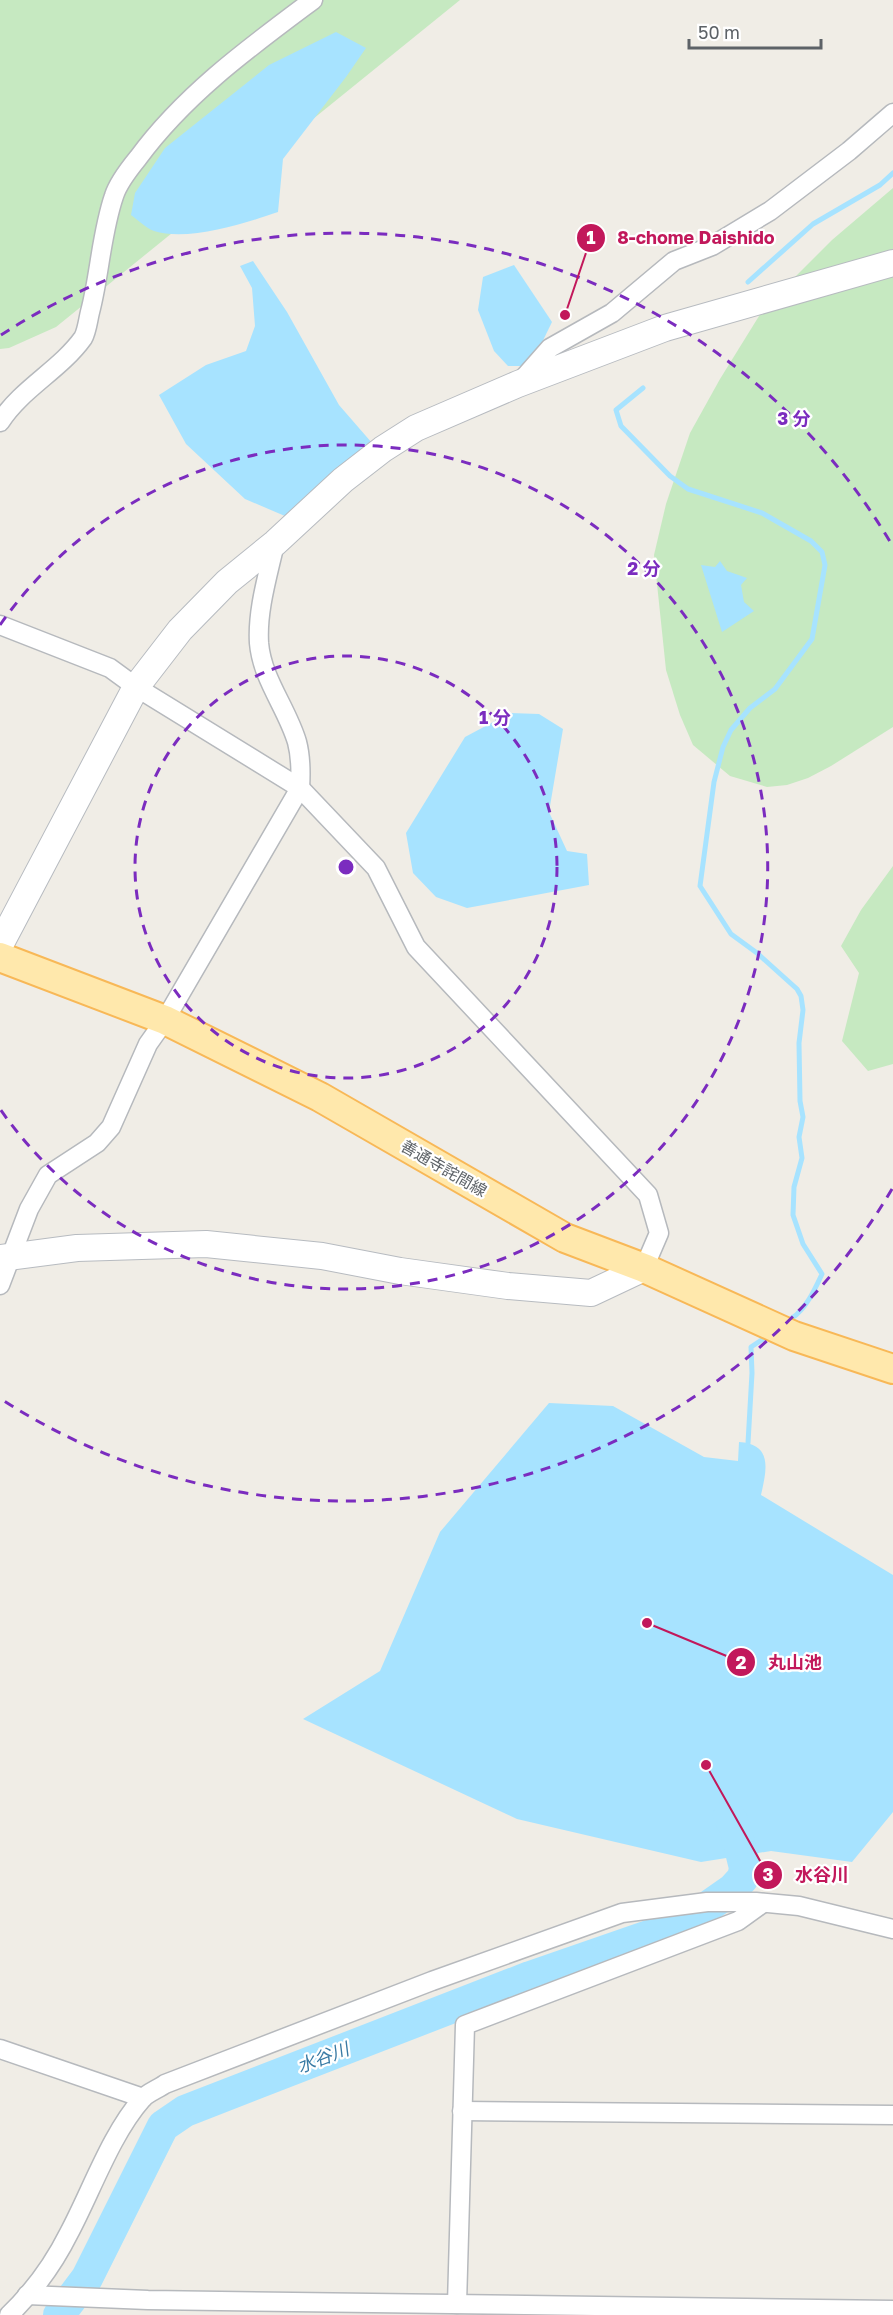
<svg xmlns="http://www.w3.org/2000/svg" width="893" height="2315" viewBox="0 0 893 2315" font-family="'Golos Text','Noto Sans JP',sans-serif">
	<style>
		.green { fill: #c6e9c1 }
		.water { fill: #a7e3ff }
		.lines { fill: none; stroke-linecap: round; stroke-linejoin: round }
		.stream { stroke: #a7e3ff; stroke-width: 5 }
		.river { stroke: #a7e3ff; stroke-width: 32 }
		.street-casing { stroke: #b6b9bd; stroke-width: 21 }
		.secondary-casing { stroke: #b7bbc0; stroke-width: 28 }
		.primary-casing { stroke: #f8b857; stroke-width: 32 }
		.street { stroke: #fff; stroke-width: 18 }
		.secondary { stroke: #fff; stroke-width: 26 }
		.primary { stroke: #ffe8ac; stroke-width: 28 }
		.ring { fill: none; stroke: #7b2cbf; stroke-width: 3; stroke-dasharray: 10 8 }
		.labels { text-anchor: middle; stroke-width: 4.5; stroke-linejoin: round; paint-order: stroke }
		.street-label { font-size: 16px; fill: #5d6267; stroke: #fff }
		.water-label { font-size: 18px; font-style: italic; fill: #387aa4; stroke: #fff }
		.centre { fill: #7b2cbf; stroke: #fff; stroke-width: 3 }
		.ring-label { font-size: 18px; text-anchor: middle; font-weight: bold; fill: #7b2cbf; stroke: #fff; stroke-width: 4.5; stroke-linejoin: round; paint-order: stroke }
		.leader { fill: none; stroke: #c2185b; stroke-width: 2 }
		.callout-dot { fill: #c2185b; stroke: #fff; stroke-width: 2 }
		.mark-label { font-size: 18px; text-anchor: middle; font-weight: bold; fill: #fff }
		.callout-label { font-size: 18px; text-anchor: middle; font-weight: bold; fill: #c2185b; stroke: #fff; stroke-width: 4.5; stroke-linejoin: round; paint-order: stroke }
	</style>
	<rect width="100%" height="100%" fill="#f0ede6"/>
	<g class="green">
		<polygon points="0,0 460,0 56,327 9,348 0,349"/>
		<polygon points="893,188 893,727 831,766 808,778 787,785 767,787 730,776 693,745 680,715 666,670 654,555 666,504 690,433 720,379 764,308 832,240"/>
		<polygon points="893,866 893,1064 868,1071 842,1041 859,973 841,946 861,910"/>
	</g>
	<g class="water">
		<path d="M 336,32 L 366,48 L 346,77 L 283,159 L 278,212 C 246,223 188,242 154,231 C 146,228 138,220 131,215 L 135,193 L 165,148 L 269,65 Z"/>
		<polygon points="253,261 287,312 339,405 372,443 292,519 245,499 186,444 159,395 206,365 246,351 255,326 252,288 240,266"/>
		<polygon points="514,265 552,322 533,361 526,366 508,366 494,351 478,310 483,277"/>
		<polygon points="720,561 727,571 747,578 741,585 744,602 754,611 722,632 701,565 715,567"/>
		<polygon points="510,713 539,714 563,729 549,812 567,851 587,854 589,885 467,908 436,897 413,873 406,833 465,737"/>
		<path d="M 549,1403 L 613,1406 L 704,1457 L 738,1461 L 739,1442 C 774,1444 766,1472 761,1495 L 893,1575 L 893,1812 L 852,1862 L 771,1851 L 701,1862 L 517,1819 L 303,1719 L 380,1671 L 440,1532 Z"/>
	</g>
	<g class="lines">
		<g class="stream">
			<polyline points="748,282 813,224 880,185 893,173"/>
			<path d="M 643,388 L 616,410 L 621,426 L 670,476 L 688,489 L 762,513 L 811,541 L 822,552 L 825,565 L 812,639 L 775,689 L 750,708 L 731,730 L 723,747 L 714,782 L 700,886 L 731,934 L 757,953 L 797,989 L 801,996 L 803,1010 L 799,1043 L 800,1101 L 803,1117 L 799,1137 L 802,1158 L 794,1187 L 793,1215 L 803,1244 L 822,1274 C 815,1289 806,1309 792,1318"/>
			<polyline points="748,1443 752,1373 751,1347 763,1339"/>
		</g>
		<polyline class="river" points="59,2315 87,2278 163,2126 185,2111 530,1977 683,1924 733,1889 743,1878 745,1868 735,1827 729,1816"/>
		<defs>
			<g id="street">
				<polyline points="521,381 550,348 612,313 674,261 712,246 770,211 849,151 893,113"/>
				<path d="M 0,422 C 22,388 60,370 83,338 C 87,331 88,320 90,312 C 100,274 101,234 114,196 C 118,183 129,169 138,158 C 185,94 250,47 313,0"/>
				<polyline points="0,625 110,668 136,687 300,788 376,868 416,947 648,1195 659,1233 644,1268"/>
				<path d="M 0,1285 L 29,1209 L 48,1175 L 97,1143 L 111,1127 L 148,1044 L 165,1020 L 300,788 C 301,772 301,757 297,742 C 287,708 262,679 259,643 C 257,610 268,575 275,543"/>
				<polyline points="0,2049 143,2098"/>
				<polyline points="462,2111 893,2115"/>
				<polyline points="27,2295 148,2300 893,2310"/>
				<polyline points="457,2304 465,2025 738,1921 763,1903"/>
				<path d="M 9,2315 C 33,2292 54,2263 69,2233 C 91,2192 111,2134 142,2099 C 147,2093 158,2089 165,2084 L 432,1981 L 622,1913 L 707,1902 L 756,1902 L 799,1906 L 893,1929"/>
			</g>
			<g id="secondary">
				<polyline points="0,945 136,687 180,630 227,582 275,543 343,480 383,449 416,428 518,384 665,328 893,263"/>
				<polyline points="0,1258 77,1248 206,1244 322,1256 400,1271 508,1286 591,1293 644,1268"/>
			</g>
			<polyline id="primary" points="0,957 165,1020 320,1097 565,1238 644,1268 794,1336 893,1369"/>
		</defs>
		<use href="#street" class="street-casing"/>
		<use href="#secondary" class="secondary-casing"/>
		<use href="#primary" class="primary-casing"/>
		<use href="#street" class="street"/>
		<use href="#secondary" class="secondary"/>
		<use href="#primary" class="primary"/>
	</g>
	<g class="ring">
		<circle cx="346" cy="867" r="211"/>
		<path d="M0 625A422 422 0 1 1 0 1109"/>
		<path d="M892 1189A634 634 0 0 1 1 1399M1 335A634 634 0 0 1 892 545"/>
	</g>
	<g class="labels">
		<g class="street-label">
			<text transform="translate(444 1168) rotate(30)" y="6">善通寺詫間線</text>
		</g>
		<g class="water-label">
			<text transform="translate(323 2058) rotate(-21)" y="6">水谷川</text>
		</g>
	</g>
	<circle cx="346" cy="867" r="9" class="centre"/>
	<g class="ring-label">
		<text x="794" y="425">3 分</text>
		<text x="644" y="575">2 分</text>
		<text x="495" y="724">1 分</text>
	</g>
	<path class="leader" d="M565 315L591 238M647 1623L741 1662M706 1765L768 1875"/>
	<g class="callout-dot">
		<circle cx="565" cy="315" r="6"/>
		<circle cx="647" cy="1623" r="6"/>
		<circle cx="706" cy="1765" r="6"/>
		<circle cx="591" cy="238" r="15"/>
		<circle cx="741" cy="1662" r="15"/>
		<circle cx="768" cy="1875" r="15"/>
	</g>
	<g class="mark-label">
		<text x="591" y="244">1</text>
		<text x="741" y="1669">2</text>
		<text x="768" y="1881">3</text>
	</g>
	<g class="callout-label">
		<text x="696" y="244">8-chome Daishido</text>
		<text x="795" y="1669">丸山池</text>
		<text x="822" y="1881">水谷川</text>
	</g>
	<path d="M689 39v9h132v-9" fill="none" stroke="#5d6267" stroke-width="3"/>
	<text x="698" y="39" font-size="18" fill="#5d6267" stroke="#ffffff" stroke-width="4.5" paint-order="stroke">50 m</text>
</svg>
